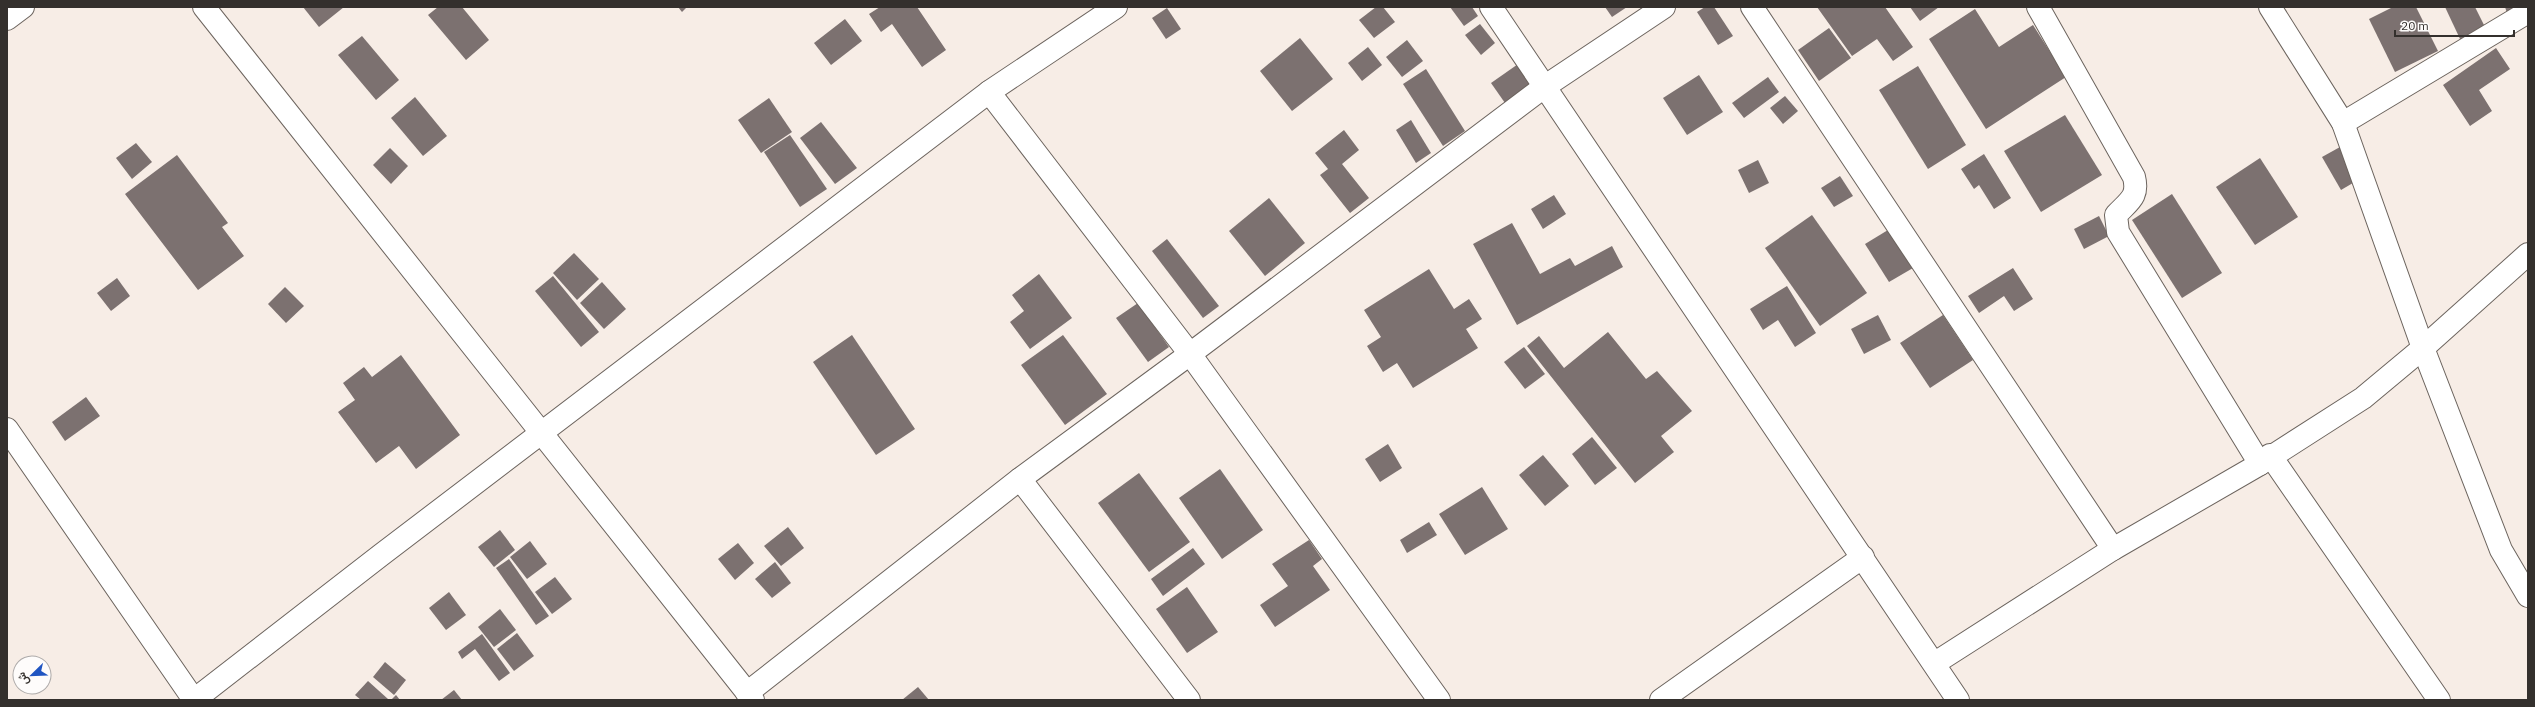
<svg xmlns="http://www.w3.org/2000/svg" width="2535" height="707" viewBox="0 0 2535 707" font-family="'IBM Plex Sans',Vazirmatn,sans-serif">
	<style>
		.building { fill: #7c7170 }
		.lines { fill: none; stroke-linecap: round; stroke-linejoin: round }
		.minor-casing { stroke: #6c645e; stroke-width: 24 }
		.minor { stroke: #fff; stroke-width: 22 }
	</style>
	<rect width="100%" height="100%" fill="#f7ede6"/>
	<g class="building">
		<polygon points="303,7 344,7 319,27"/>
		<polygon points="438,7 462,7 489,40 466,60 428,15"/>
		<polygon points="678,7 687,7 682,12"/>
		<polygon points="880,7 917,7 946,50 922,67 892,24 881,32 869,14"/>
		<polygon points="1376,7 1383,7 1395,22 1374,38 1359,20"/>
		<polygon points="1450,7 1472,7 1478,16 1464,26"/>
		<polygon points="1605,7 1627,7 1612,17"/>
		<polygon points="1705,7 1714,7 1733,36 1718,45 1697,12"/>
		<polygon points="1817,7 1885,7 1913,47 1893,61 1877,39 1852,56"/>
		<polygon points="1910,7 1939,7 1920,21"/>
		<polygon points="2393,7 2416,7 2438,51 2395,72 2369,19"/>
		<polygon points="2445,7 2475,7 2486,29 2461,41"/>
		<polygon points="2505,7 2520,7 2507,13"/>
		<polygon points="1167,8 1181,29 1166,39 1152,18"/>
		<polygon points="1975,9 1999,47 2033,25 2066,77 1986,129 1929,39"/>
		<polygon points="845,19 862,41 831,65 814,43"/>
		<polygon points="1480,24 1495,43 1481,55 1465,35"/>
		<polygon points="1829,28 1851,58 1819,81 1798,50"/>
		<polygon points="362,36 399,80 376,100 338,55"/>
		<polygon points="1300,38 1333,79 1292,111 1260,71"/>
		<polygon points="1407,40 1423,61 1402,77 1386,57"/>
		<polygon points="1368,47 1382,65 1362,81 1348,63"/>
		<polygon points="2496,48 2510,69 2479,90 2492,111 2470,126 2443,85"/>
		<polygon points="1521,62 1535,83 1505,103 1491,83"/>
		<polygon points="1918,66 1966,145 1928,169 1879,90"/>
		<polygon points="1426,69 1465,131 1443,146 1403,84"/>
		<polygon points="1699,75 1723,112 1687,135 1663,98"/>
		<polygon points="1768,77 1779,92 1744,118 1732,103"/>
		<polygon points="1785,96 1798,111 1783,124 1770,108"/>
		<polygon points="415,97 447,136 423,156 391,118"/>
		<polygon points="769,98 792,132 761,153 738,120"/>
		<polygon points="2065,115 2102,175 2041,212 2004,151"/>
		<polygon points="1411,120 1431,153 1416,163 1396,130"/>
		<polygon points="821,122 857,168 835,184 800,138"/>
		<polygon points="1344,130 1359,150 1342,164 1369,198 1350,213 1320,175 1328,169 1315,153"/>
		<polygon points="790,135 827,189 800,207 764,152"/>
		<polygon points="136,143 152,162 132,179 116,158"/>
		<polygon points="2340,147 2358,180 2341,190 2322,157"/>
		<polygon points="390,148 408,166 391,184 373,165"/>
		<polygon points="1984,154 2011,198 1994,209 1979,185 1974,189 1961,169"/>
		<polygon points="177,155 228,223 222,227 244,256 198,290 125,194"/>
		<polygon points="2260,158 2298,217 2255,245 2216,187"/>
		<polygon points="1758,160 1769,183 1749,193 1738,170"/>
		<polygon points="1840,176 1853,196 1834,207 1821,188"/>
		<polygon points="2172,194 2222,273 2182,298 2132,220"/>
		<polygon points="1554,195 1566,214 1543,229 1531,209"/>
		<polygon points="1269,198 1305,243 1265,276 1229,231"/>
		<polygon points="1812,215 1867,293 1820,326 1765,248"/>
		<polygon points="2099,216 2109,236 2084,249 2074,229"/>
		<polygon points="1512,223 1540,274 1570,258 1575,266 1612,246 1623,267 1517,325 1473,244"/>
		<polygon points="1888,230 1913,268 1889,282 1865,244"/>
		<polygon points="1167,239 1219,306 1203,318 1152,251"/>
		<polygon points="574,253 599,279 577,300 553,273"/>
		<polygon points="2013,268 2033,299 2014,311 2004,296 1979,313 1968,296"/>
		<polygon points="1429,269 1454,309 1469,299 1482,319 1466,329 1478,348 1413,388 1397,363 1383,372 1367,346 1381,337 1364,310"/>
		<polygon points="1039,274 1072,318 1030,349 1010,322 1024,311 1012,295"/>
		<polygon points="553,276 599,332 581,347 535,291"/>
		<polygon points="117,278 130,296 111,311 97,293"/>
		<polygon points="602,282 626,309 604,329 580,303"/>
		<polygon points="1787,286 1816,333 1795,347 1778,320 1763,330 1750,309"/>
		<polygon points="285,287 304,306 286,323 268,304"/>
		<polygon points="1138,303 1169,347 1148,362 1116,318"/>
		<polygon points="1878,315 1891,340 1864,354 1851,329"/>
		<polygon points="1943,315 1973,360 1930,388 1900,343"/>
		<polygon points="1608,332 1646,379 1657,371 1692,411 1661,436 1674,452 1635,483 1527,346 1539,336 1564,368"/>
		<polygon points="852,335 915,429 876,455 813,362"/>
		<polygon points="1063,335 1107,394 1065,425 1021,365"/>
		<polygon points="1524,347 1545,374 1525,389 1504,362"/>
		<polygon points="401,355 460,435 416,469 399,446 376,463 338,412 355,400 343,383 364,367 372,377"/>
		<polygon points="86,397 100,416 65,441 52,422"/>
		<polygon points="1592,437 1617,468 1595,485 1572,454"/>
		<polygon points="1388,444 1402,468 1380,482 1365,459"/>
		<polygon points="1543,455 1569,486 1545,506 1519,475"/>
		<polygon points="1220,469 1263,530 1222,559 1179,498"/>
		<polygon points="1139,473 1190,542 1149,572 1098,503"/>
		<polygon points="1482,487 1508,529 1465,555 1439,514"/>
		<polygon points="1429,522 1437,535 1407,553 1400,540"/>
		<polygon points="788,527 804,548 781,566 764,546"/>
		<polygon points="500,530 515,550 494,567 478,547"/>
		<polygon points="1309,540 1322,559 1313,566 1330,590 1275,627 1260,605 1288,586 1272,564"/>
		<polygon points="530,541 547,564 527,579 510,557"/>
		<polygon points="738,543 754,563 735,580 718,559"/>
		<polygon points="1193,548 1205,564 1163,596 1151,579"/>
		<polygon points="509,559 549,616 536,625 496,568"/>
		<polygon points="775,562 791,583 772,598 755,579"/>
		<polygon points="555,577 572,599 552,614 535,592"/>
		<polygon points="1187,587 1218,632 1187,653 1156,609"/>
		<polygon points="449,592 466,615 446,630 429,608"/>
		<polygon points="500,609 516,630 494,647 478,627"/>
		<polygon points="517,633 534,656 514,671 497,649"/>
		<polygon points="482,634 510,673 499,681 475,649 462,659 458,652"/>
		<polygon points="385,662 406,680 394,695 373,677"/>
		<polygon points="368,681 388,699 387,700 361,700 355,695"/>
		<polygon points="918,687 929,700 902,700"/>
		<polygon points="454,690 462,700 441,700"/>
		<polygon points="396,695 400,700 391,700"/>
	</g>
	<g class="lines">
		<defs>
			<g id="minor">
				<polyline points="204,7 753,700"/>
				<polyline points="1491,7 1958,700"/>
				<polyline points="1752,7 2113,549"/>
				<path d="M 2038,7 L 2134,177 C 2139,197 2129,201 2116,215 L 2118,232 L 2260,464"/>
				<polyline points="2270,7 2343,123 2423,348 2501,550 2528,596"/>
				<polyline points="7,19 23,7"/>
				<polyline points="989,92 1190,354 1439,700"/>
				<polyline points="2343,123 2528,12"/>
				<polyline points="7,429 194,700"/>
				<polyline points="2270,455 2439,700"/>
				<polyline points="1020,479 1189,700"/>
				<polyline points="1935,663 2113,549 2260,464 2363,398 2423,348 2528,254"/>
				<polyline points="747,693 1020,479 1190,354 1544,87 1664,7"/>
				<polyline points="194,700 381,555 989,92 1116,7"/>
				<polyline points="1661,700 1863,557"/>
			</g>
		</defs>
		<use href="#minor" class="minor-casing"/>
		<use href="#minor" class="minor"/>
	</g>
	<rect width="2535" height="707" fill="none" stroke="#34302d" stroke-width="16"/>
	<g transform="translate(32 675) rotate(247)"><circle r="19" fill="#fefcfb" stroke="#adaaa9"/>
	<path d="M0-3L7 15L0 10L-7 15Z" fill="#2055c2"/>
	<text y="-6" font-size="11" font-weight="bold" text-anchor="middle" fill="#34302d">ش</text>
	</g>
	<path d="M2395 30v6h119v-6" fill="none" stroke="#34302d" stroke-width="2"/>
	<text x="2401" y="30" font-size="12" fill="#34302d" stroke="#fefcfb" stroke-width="3" paint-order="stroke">20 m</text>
</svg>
